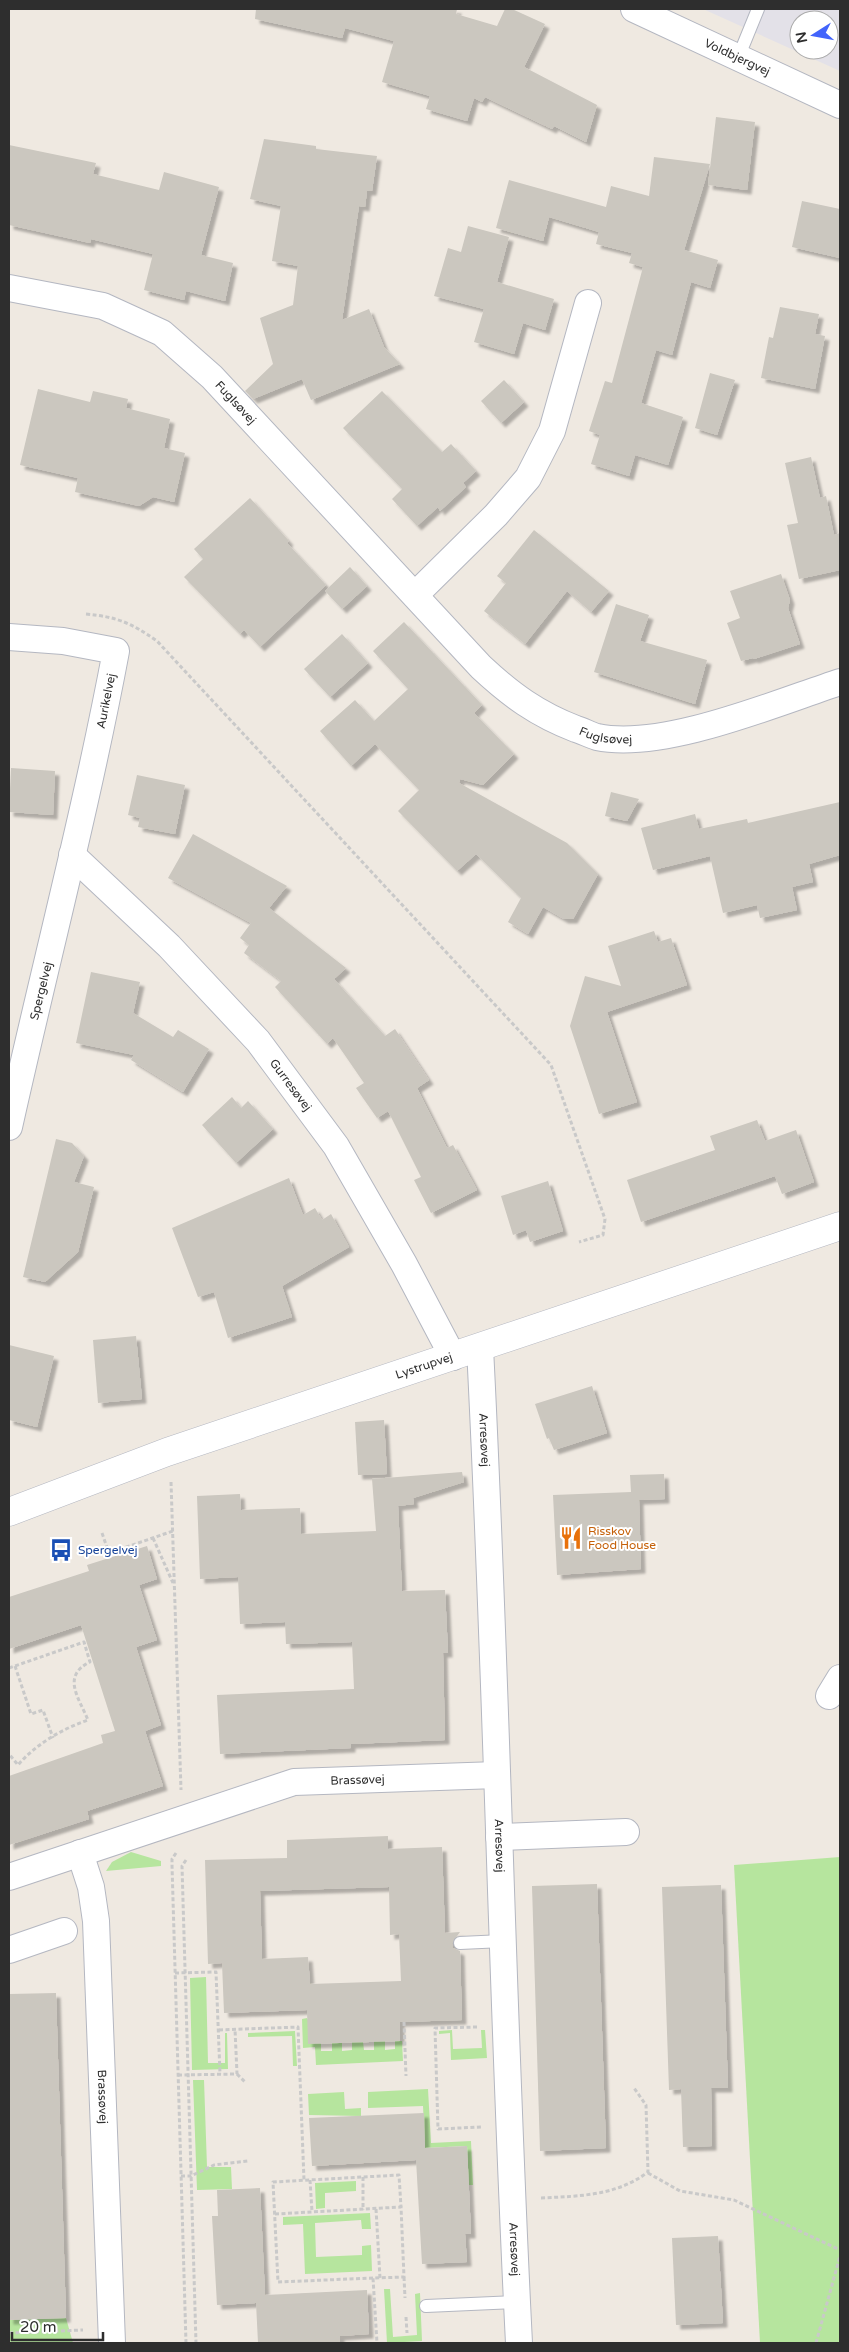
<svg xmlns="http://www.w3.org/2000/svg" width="849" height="2352" viewBox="0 0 849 2352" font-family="'Varela Round',sans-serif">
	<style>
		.industrial { fill: #e3e1e8; fill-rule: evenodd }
		.green { fill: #b6e59e }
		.building { fill: #cbc7bf; fill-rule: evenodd; filter: url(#shadow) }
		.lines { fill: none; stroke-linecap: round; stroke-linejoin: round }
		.lane-casing { stroke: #b4b7c1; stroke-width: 14 }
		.street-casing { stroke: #b4b7c1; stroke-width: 28 }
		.secondary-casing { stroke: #b4b7c1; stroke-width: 29 }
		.path { stroke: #c9c9c9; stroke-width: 3; stroke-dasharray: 4 2.5; stroke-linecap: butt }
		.lane { stroke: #fff; stroke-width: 12 }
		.street { stroke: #fff; stroke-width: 26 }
		.secondary { stroke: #fff; stroke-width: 28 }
		.labels { text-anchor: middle; stroke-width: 4; stroke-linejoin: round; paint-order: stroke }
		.street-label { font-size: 12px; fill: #2e2e2e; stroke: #fff }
		.food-label { font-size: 12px; fill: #c56008; stroke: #fff; text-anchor: start }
		.transit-label { font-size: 12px; fill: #164399; stroke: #fff; text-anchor: start }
	</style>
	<defs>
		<filter id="shadow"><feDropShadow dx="4.5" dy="4.5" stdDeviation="1" flood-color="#0004"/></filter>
	</defs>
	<rect width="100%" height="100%" fill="#efe9e1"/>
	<path class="industrial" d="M 703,9 L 840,9 L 840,71 ZM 799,20 L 829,20 L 829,50 L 799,50 Z"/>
	<g class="green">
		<polygon points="131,1852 161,1861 161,1866 106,1871 112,1862"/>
		<polygon points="840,1857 840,2343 760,2343 734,1865"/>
		<polygon points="206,1977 208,2063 225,2063 225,2033 227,2033 228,2069 192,2070 190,1978"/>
		<polygon points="307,2018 321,2044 321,2051 332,2051 332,2043 342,2043 342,2051 352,2050 352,2042 363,2042 364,2050 374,2050 374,2041 385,2041 385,2050 395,2049 395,2041 402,2041 403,2061 316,2065 315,2047 303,2048 302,2019"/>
		<polygon points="452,2030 453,2049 482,2048 481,2030 485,2030 487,2058 451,2060 450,2033 439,2034 439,2031"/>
		<polygon points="295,2031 297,2066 293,2066 292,2036 248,2037 248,2033"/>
		<polygon points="193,2080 204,2080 207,2167 231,2167 232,2189 197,2190"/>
		<polygon points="428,2089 431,2143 471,2141 473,2185 469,2185 467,2146 425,2148 423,2106 368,2108 368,2092"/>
		<polygon points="344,2092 345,2109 361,2108 361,2116 309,2115 308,2094"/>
		<polygon points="356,2181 356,2191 325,2193 325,2208 316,2209 315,2183"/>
		<polygon points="370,2213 371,2229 362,2229 361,2220 315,2223 316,2257 362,2255 362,2246 371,2245 372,2271 305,2274 303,2224 283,2225 283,2217"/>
		<polygon points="384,2289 390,2289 393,2337 417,2335 415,2294 420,2293 422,2341 387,2343"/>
		<polygon points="66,2318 73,2343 9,2343 9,2320"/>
	</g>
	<g class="building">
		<polygon points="256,9 457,9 456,14 497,26 505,9 512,9 545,24 524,67 597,105 586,142 554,126 552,129 485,97 482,102 474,98 467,121 426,109 430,96 382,82 394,41 345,28 342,38 255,19"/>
		<polygon points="716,117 755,122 747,190 708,185"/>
		<polygon points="264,139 316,146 316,149 377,156 372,191 367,191 365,207 359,206 342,320 369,309 384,347 400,364 311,400 302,379 253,399 245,391 273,364 260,318 293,305 298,266 272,261 281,206 250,199"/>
		<polygon points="9,145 96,163 93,174 159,190 164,172 219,187 201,255 233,263 225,301 186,291 184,300 144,290 153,254 91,239 90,243 9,225"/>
		<polygon points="654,157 710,164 684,250 718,260 710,288 691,282 672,355 656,350 641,403 683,417 668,465 635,455 629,476 591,464 600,435 589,431 605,381 612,383 643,267 629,263 632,253 596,244 599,232 549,217 543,241 496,228 509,180 606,207 611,186 649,196"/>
		<polygon points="802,201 840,209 840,258 792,247"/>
		<polygon points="468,226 509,237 497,282 554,299 545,330 523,323 514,354 474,342 484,309 434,296 448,248 461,252"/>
		<polygon points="780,307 819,314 815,334 825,336 815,389 761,378 769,337 773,338"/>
		<polygon points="710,373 735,380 717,435 695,428"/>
		<polygon points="504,380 524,402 501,423 481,401"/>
		<polygon points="38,389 90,402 93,391 128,399 126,408 170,419 164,448 185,453 174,502 153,497 139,506 75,492 78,478 20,465"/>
		<polygon points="382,391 442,452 451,444 476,471 463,483 466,487 440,511 438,507 417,526 392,499 402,489 343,428"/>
		<polygon points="811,457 820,498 826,496 834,535 840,533 840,570 799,579 787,525 798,523 785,463"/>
		<polygon points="250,498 289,541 287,543 326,585 260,647 244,630 240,634 184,577 203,559 194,549"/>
		<polygon points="534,530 609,591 591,612 567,591 525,644 484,611 506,583 497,576"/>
		<polygon points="350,567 367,586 342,609 325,591"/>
		<polygon points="781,574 790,600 788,608 800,644 754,659 753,658 741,661 727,623 740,618 730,591"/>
		<polygon points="616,604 649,615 640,641 707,660 695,704 594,672"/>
		<polygon points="404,622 482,705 474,713 514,754 483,785 460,779 459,783 567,843 598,874 573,919 564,919 543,907 528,934 508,922 521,898 476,854 457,871 398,811 419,790 375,744 351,766 320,731 355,700 374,721 408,689 373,651"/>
		<polygon points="342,634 368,663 330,697 304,669"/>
		<polygon points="11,768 55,771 53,815 9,812"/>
		<polygon points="137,775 185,785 175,834 138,827 140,818 128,815"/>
		<polygon points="611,792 639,799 627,821 605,816"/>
		<polygon points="840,802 840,855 809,864 813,882 792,887 797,910 760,918 757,905 723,913 710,856 653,870 641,828 695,814 699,829 747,819 748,823"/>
		<polygon points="193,834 287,886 269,908 346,968 334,979 385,1036 395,1029 429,1080 417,1088 447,1148 453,1145 477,1190 431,1213 414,1180 421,1177 388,1111 377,1118 356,1088 364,1083 333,1038 327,1044 275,987 281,981 244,953 249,945 240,938 251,923 168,878"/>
		<polygon points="654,931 658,942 671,938 687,985 607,1012 637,1102 599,1114 570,1026 585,976 621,986 608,946"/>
		<polygon points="91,972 140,982 133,1013 173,1037 178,1030 209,1049 183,1092 131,1060 134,1055 76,1043"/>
		<polygon points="232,1097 241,1108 248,1101 273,1129 236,1163 202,1125"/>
		<polygon points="757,1120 765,1141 796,1130 814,1182 782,1194 775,1176 641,1222 627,1180 715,1150 710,1136"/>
		<polygon points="56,1139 72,1143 84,1156 74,1182 94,1187 78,1252 45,1282 23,1277"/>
		<polygon points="289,1178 303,1215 315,1208 322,1220 331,1214 349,1247 282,1286 292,1317 228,1338 214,1292 198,1297 172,1228"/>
		<polygon points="548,1181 563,1231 530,1242 526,1230 513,1235 501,1196"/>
		<polygon points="136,1336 142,1399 98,1403 93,1340"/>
		<polygon points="9,1345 54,1356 37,1427 9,1420"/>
		<polygon points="592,1386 607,1433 554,1450 549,1438 547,1439 535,1404"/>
		<polygon points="384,1420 387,1474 358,1475 355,1422"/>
		<polygon points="462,1472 464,1482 413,1498 414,1504 398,1506 402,1591 445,1590 448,1653 443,1653 445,1740 351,1744 351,1748 220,1754 217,1695 354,1689 352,1642 286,1644 285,1622 240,1624 238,1577 200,1579 197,1496 240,1494 241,1510 300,1508 301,1534 376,1531 372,1479"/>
		<polygon points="664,1474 665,1499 639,1500 641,1569 557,1575 553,1495 631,1492 630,1475"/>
		<polygon points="147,1546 157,1579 139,1585 157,1640 136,1647 161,1725 145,1731 163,1786 87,1811 89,1819 9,1845 9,1776 103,1743 101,1735 115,1731 81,1625 9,1649 9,1597 89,1571 87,1565"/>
		<path d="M 388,1836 L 388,1849 L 442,1847 L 445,1933 L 460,1932 L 452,1943 L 453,1948 L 460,1951 L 462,2020 L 400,2022 L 400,2041 L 308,2044 L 307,2010 L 224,2013 L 222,1963 L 208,1964 L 205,1860 L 287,1858 L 287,1840 ZM 389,1887 L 390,1935 L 399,1934 L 401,1981 L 310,1984 L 308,1957 L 262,1959 L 260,1891 Z"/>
		<polygon points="597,1884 606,2148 540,2151 532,1886"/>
		<polygon points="721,1885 728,2088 711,2088 712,2146 683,2147 681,2089 669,2090 662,1887"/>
		<polygon points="56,1993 66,2318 9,2320 9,1994"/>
		<polygon points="424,2113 425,2148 467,2146 471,2234 465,2234 467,2262 422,2264 416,2160 312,2166 309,2118"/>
		<polygon points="260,2188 265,2295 367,2290 369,2334 340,2336 340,2342 258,2343 256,2303 217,2305 212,2216 218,2216 217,2190"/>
		<polygon points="718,2236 723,2323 676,2325 672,2238"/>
	</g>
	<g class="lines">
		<defs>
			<g id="lane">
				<polyline points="738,58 758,9"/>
				<polyline points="460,1943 503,1941"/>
				<polyline points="426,2306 517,2302"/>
			</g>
			<g id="street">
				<path id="s1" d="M 634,9 L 840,105"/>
				<path id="s2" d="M 9,288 L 103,306 L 162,333 L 212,377 L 481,667 C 511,695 537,714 576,729 C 583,731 590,735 597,737 C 663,751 776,703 840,682"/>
				<polyline points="415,595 496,515 528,478 552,431 588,303"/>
				<path d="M 9,637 L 63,641 L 116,651 C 86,811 44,969 9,1127"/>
				<path id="s3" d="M 72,855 L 169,946 L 258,1041 L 336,1146 L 404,1264 L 453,1357"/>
				<path id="s4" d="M 480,1348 C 497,1679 502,2011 519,2343"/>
				<polyline points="829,1696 840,1678"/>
				<polyline points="499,1837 626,1832"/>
				<path id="s5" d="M 80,1853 L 91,1887 L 96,1921 L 112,2343"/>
				<path id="s6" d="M 9,1877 L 294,1782 L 497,1775"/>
				<polyline points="9,1950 64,1931"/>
			</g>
			<g id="secondary">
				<path id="s7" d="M 9,1512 L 167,1452 L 840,1226"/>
			</g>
		</defs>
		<use href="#lane" class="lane-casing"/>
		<use href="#street" class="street-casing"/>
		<use href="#secondary" class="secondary-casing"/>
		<g class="path">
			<path d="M 86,614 C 118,617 131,623 157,641 L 551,1065 L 605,1219 L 603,1235 L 579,1242"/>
			<polyline points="171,1482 181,1790"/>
			<polyline points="102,1533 109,1553 173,1531"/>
			<polyline points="153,1538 173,1583"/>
			<polyline points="15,1666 31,1714 43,1710 53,1738"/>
			<path d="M 9,1668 L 84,1642 L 90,1662 C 61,1676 79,1698 88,1720 C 62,1729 36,1744 18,1765 L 9,1754"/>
			<polyline points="176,1853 172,1859 172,1865 186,2343"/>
			<polyline points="186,1860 182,1866 196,2343"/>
			<polyline points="175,1973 216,1972 220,2074"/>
			<polyline points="404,2022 406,2076"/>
			<polyline points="477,2027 435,2028 438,2129 481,2127"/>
			<polyline points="219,2030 298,2027 304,2180"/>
			<polyline points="237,2074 245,2082"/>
			<polyline points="178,2075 237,2074 235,2029"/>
			<polyline points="648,2173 680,2191 734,2200 840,2250"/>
			<polyline points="181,2176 191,2176 214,2165 248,2161"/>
			<polyline points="363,2177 363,2210"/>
			<polyline points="310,2180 312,2212"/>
			<path d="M 541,2198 C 580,2196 616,2196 648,2172 L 646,2105 L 634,2088"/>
			<polyline points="376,2209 380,2278"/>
			<polyline points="275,2214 401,2207 404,2277 373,2278 377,2343"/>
			<polyline points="404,2277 405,2298"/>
			<polyline points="373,2278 278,2282 273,2182 399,2175 401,2207"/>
			<polyline points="406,2317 407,2333"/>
			<polyline points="9,2333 83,2330"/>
			<polyline points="816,2343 840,2256"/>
		</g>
		<use href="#lane" class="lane"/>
		<use href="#street" class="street"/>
		<use href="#secondary" class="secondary"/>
	</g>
	<defs>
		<symbol id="restaurant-bare" viewBox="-9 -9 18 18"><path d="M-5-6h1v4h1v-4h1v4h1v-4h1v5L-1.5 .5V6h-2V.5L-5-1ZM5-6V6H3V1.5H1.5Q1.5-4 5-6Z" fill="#e8710a" stroke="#fff" stroke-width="2.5" paint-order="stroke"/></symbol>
		<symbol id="bus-bare" viewBox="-9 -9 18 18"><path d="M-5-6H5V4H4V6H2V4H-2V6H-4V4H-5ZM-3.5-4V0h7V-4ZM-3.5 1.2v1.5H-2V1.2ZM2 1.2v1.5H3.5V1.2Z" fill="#1a4fb4" stroke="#fff" stroke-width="2.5" paint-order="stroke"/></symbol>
	</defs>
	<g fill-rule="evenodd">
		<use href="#restaurant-bare" x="555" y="1522" width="32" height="32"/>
		<use href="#bus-bare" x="45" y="1534" width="32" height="32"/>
	</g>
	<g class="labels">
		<g class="street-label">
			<text dy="4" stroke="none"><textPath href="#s1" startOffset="114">Voldbjergvej</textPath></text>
			<text dy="4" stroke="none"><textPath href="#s2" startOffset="262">Fuglsøvej</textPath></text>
			<text transform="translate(106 701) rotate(-79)" y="4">Aurikelvej</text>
			<text dy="4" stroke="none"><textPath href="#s2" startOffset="768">Fuglsøvej</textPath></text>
			<text transform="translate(41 991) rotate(-76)" y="4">Spergelvej</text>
			<text dy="4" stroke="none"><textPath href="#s3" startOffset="318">Gurresøvej</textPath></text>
			<text dy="4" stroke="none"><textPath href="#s7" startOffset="440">Lystrupvej</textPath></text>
			<text dy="4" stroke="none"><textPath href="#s4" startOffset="92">Arresøvej</textPath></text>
			<text dy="4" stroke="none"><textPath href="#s6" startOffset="364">Brassøvej</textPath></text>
			<text dy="4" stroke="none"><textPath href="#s4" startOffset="498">Arresøvej</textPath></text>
			<text dy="4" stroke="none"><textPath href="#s5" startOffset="246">Brassøvej</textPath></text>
			<text dy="4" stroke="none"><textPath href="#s4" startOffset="902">Arresøvej</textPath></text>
		</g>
		<g class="food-label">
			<text x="588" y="1535">Risskov<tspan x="588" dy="14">Food House</tspan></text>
		</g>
		<g class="transit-label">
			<text x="78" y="1554">Spergelvej</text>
		</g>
	</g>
	<rect width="849" height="2352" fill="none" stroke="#2e2e2e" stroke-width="20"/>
	<g transform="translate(814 35) rotate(259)"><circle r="24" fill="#ffffff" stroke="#ababab"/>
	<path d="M0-4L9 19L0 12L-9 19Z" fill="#4264fb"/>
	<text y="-8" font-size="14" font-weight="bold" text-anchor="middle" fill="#2e2e2e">N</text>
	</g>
	<path d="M12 2332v8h91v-8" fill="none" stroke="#2e2e2e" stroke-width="2.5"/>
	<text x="20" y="2332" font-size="15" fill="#2e2e2e" stroke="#ffffff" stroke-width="4" paint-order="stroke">20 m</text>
</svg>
